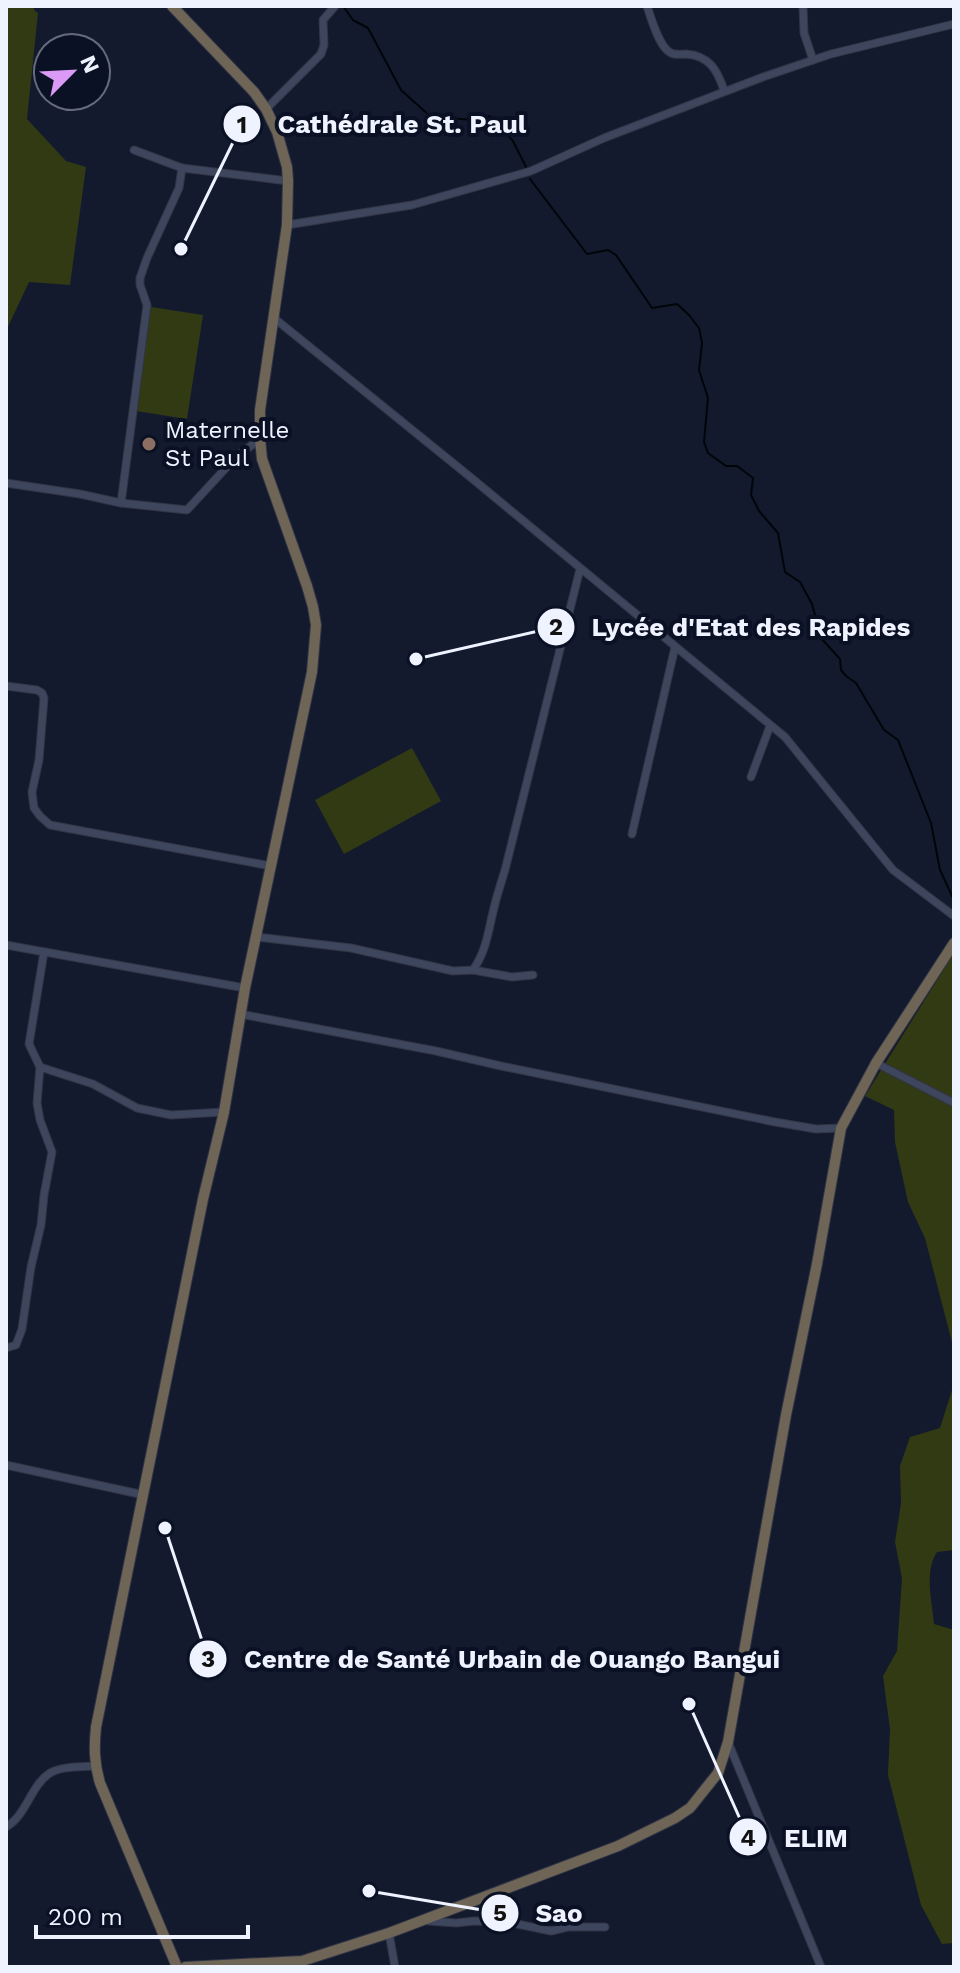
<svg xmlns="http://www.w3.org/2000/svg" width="960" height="1973" viewBox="0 0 960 1973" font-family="'Work Sans',sans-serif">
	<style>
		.green { fill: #323a13 }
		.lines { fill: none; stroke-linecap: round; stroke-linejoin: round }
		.stream { stroke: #000608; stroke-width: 2 }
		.street-casing { stroke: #313545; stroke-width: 9 }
		.secondary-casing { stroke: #313545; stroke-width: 12 }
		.street { stroke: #3d465d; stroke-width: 7 }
		.secondary { stroke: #6f6557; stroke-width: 10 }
		.education-dot { fill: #8d6e63; stroke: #0a1124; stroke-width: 3 }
		.labels { text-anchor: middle; stroke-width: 8; stroke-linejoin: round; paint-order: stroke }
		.poi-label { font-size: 24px; fill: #eef3ff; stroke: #0a1124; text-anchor: start }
		.leader { fill: none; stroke: #eef3ff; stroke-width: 3 }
		.callout-dot { fill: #eef3ff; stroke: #0a1124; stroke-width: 3 }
		.mark-label { font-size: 24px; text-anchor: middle; font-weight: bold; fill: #111 }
		.callout-label { font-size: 26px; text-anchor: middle; font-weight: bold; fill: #eef3ff; stroke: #0a1124; stroke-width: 8; stroke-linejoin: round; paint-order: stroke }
	</style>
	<rect width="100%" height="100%" fill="#131a2e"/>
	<g class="green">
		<polygon points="6,6 34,6 34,10 38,13 27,119 66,161 86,167 70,285 29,282 6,331"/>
		<polygon points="151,307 203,315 187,419 136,411"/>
		<polygon points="412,748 441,801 344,854 315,800"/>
		<polygon points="954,953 954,1350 925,1238 908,1202 895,1142 894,1110 865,1096"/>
		<path d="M 954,1384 L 954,1550 L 937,1552 C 924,1571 932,1602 934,1624 L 954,1630 L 954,1943 L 942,1944 L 921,1905 L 888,1775 L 890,1729 L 883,1676 L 897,1651 L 902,1578 L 895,1542 L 901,1503 L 900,1466 L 910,1437 L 940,1428 Z"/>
	</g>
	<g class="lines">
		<g class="stream">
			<polyline points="343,6 353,20 368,28 401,90 431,117 476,120 490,116 513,141 526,167"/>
			<polyline points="530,179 587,254 608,250 616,255 652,308 677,304 689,315 699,328 702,343 699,370 708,398 704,442 708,453 726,466 737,466 753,478 751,495 759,511 778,533 785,572 800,582 812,604 821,638 840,659 841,670 846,676 856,683 884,730 898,740 931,823 940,870 954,900"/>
		</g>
		<defs>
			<g id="street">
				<path d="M 647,6 C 651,18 658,43 668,51 C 673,56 680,54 686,54 C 710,56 717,70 724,90"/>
				<polyline points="803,6 804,33 813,60"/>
				<polyline points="266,109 321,54 324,45 323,20 335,6"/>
				<polyline points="134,150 182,168 288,181"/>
				<polyline points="287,225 412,205 531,171 604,138 763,77 831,54 954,24"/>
				<polyline points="274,318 469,476 785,737 893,870 954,916"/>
				<polyline points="6,483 80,494 121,503 187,510 236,457 260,439"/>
				<polyline points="121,503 147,305 140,285 140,278 147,258 179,188 182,168"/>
				<polyline points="6,686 37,690 42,693 44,698 39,760 32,792 34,808 40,816 50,825 271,866"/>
				<polyline points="751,777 770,726"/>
				<polyline points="632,834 675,647"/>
				<polyline points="257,937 351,948 453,971 473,970 512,977 533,975"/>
				<polyline points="6,945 245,988"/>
				<path d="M 473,970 C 487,950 488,931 494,908 C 497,895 501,883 505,870 L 580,569"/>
				<polyline points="240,1014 436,1051 501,1066 775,1122 816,1129 841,1128"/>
				<polyline points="876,1063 954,1103"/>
				<polyline points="40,1067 93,1084 137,1108 171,1115 224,1112"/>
				<polyline points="6,1348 16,1345 22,1329 31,1267 41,1225 44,1195 52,1152 40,1120 37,1103 40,1067 29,1044 44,952"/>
				<polyline points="6,1465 144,1495"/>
				<polyline points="728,1742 821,1967"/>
				<path d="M 6,1827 C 27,1815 30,1786 50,1773 C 62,1766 81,1767 94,1766"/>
				<polyline points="428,1921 456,1923 474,1921 507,1922 551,1931 568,1927 605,1927"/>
				<polyline points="389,1933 395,1967"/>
			</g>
			<g id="secondary">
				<path d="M 172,6 L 254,92 L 266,109 L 277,132 L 287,167 L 288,181 L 287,225 L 260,410 L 260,439 L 262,459 L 307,586 L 313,607 L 316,625 L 312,672 L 245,988 L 224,1112 L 203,1199 L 96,1727 C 94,1747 94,1763 100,1783 L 177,1967"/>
				<polyline points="185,1967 302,1961 389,1933 618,1846 675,1818 690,1808 718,1773 728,1742 786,1415 817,1264 841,1128 876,1063 954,943"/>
			</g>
		</defs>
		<use href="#street" class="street-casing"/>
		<use href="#secondary" class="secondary-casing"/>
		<use href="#street" class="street"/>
		<use href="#secondary" class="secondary"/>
	</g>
	<circle class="education-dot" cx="149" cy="444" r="8"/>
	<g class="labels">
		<g class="poi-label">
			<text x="165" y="438">Maternelle<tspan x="165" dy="28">St Paul</tspan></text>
		</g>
	</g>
	<path class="leader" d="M181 249L242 124M416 659L556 627M165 1528L208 1659M689 1704L748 1837M369 1891L500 1913"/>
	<g class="callout-dot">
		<circle cx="181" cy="249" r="8"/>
		<circle cx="416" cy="659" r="8"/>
		<circle cx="165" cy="1528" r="8"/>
		<circle cx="689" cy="1704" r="8"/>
		<circle cx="369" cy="1891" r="8"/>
		<circle cx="242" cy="124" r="20"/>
		<circle cx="556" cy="627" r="20"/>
		<circle cx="208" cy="1659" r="20"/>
		<circle cx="748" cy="1837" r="20"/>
		<circle cx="500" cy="1913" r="20"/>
	</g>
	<g class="mark-label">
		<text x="242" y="133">1</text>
		<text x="556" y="635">2</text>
		<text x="208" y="1667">3</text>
		<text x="748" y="1846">4</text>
		<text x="500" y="1921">5</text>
	</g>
	<g class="callout-label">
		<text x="402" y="133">Cathédrale St. Paul</text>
		<text x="751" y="636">Lycée d'Etat des Rapides</text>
		<text x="512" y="1668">Centre de Santé Urbain de Ouango Bangui</text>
		<text x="816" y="1847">ELIM</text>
		<text x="559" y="1922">Sao</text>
	</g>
	<rect width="960" height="1973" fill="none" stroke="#eef3ff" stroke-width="16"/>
	<g transform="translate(72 72) rotate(66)"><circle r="38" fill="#0a1124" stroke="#656b7c" stroke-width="2"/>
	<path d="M0-6L14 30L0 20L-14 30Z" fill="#da9af6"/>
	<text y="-12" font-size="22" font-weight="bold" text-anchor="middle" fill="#eef3ff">N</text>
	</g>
	<path d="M36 1925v12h212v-12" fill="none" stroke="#eef3ff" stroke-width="4"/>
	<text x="48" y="1925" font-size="24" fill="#eef3ff" stroke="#0a1124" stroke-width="6" paint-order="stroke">200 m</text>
</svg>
